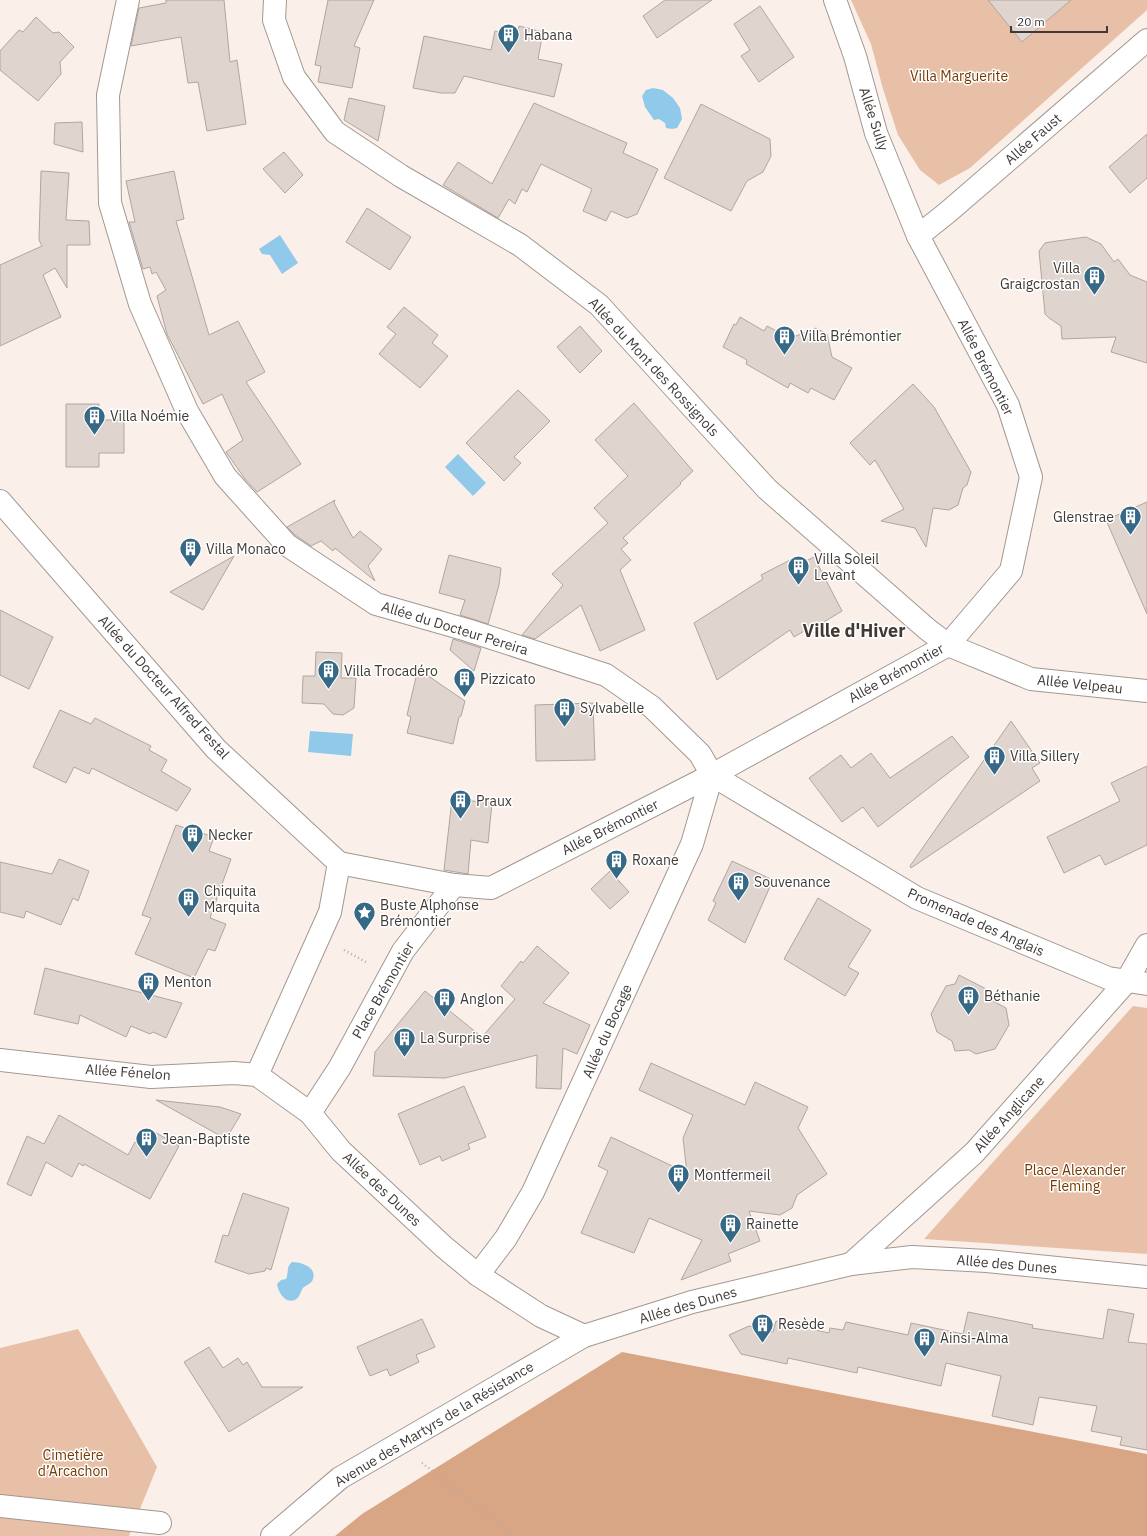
<svg xmlns="http://www.w3.org/2000/svg" width="1147" height="1536" viewBox="0 0 1147 1536" font-family="'IBM Plex Sans',sans-serif">
	<style>
		.green { fill: #e7c0a7 }
		.forest { fill: #d8a685 }
		.water { fill: #91c9eb }
		.building { fill: #dfd4ce; stroke: #b0a6a0 }
		.lines { fill: none; stroke-linecap: round; stroke-linejoin: round }
		.minor-casing { stroke: #a29892; stroke-width: 24 }
		.path { stroke: #b6ada8; stroke-width: 2.5; stroke-dasharray: 1 3; stroke-linecap: butt }
		.minor { stroke: #fff; stroke-width: 22 }
		.labels { text-anchor: middle; stroke-width: 3; stroke-linejoin: round; paint-order: stroke }
		.poi-label { font-size: 14px; fill: #3f3a38; stroke: #fff; text-anchor: start }
		.park-label { font-size: 14px; fill: #763900; stroke: #fff }
		.street-label { font-size: 14px; fill: #3f3a38; stroke: #fff }
		.district-label { font-size: 18px; font-weight: bold; fill: #413933; stroke: #fff }
	</style>
	<rect width="100%" height="100%" fill="#fbf0e9"/>
	<g class="green">
		<polygon points="851,0 1147,0 1147,10 970,168 939,185 920,170 898,135 883,89 871,44"/>
		<polygon points="1133,1006 1147,1008 1147,1254 924,1239"/>
		<polygon points="78,1329 157,1467 129,1536 0,1536 0,1348"/>
	</g>
	<polygon class="forest" points="622,1352 1147,1454 1147,1536 335,1536 362,1514"/>
	<g class="water">
		<polygon points="653,88 663,90 673,98 680,108 682,119 677,128 672,129 666,128 665,123 659,119 654,120 645,107 642,96 646,90"/>
		<polygon points="280,235 298,263 282,274 270,255 262,254 259,249"/>
		<polygon points="458,454 486,483 473,496 445,467"/>
		<polygon points="310,731 353,734 351,756 308,752"/>
		<path d="M 292,1262 C 301,1262 317,1267 313,1279 C 312,1283 307,1285 304,1287 C 300,1290 301,1297 295,1300 C 285,1304 278,1292 277,1284 L 281,1280 L 286,1279 C 289,1272 286,1267 292,1262 Z"/>
	</g>
	<g class="building">
		<polygon points="166,0 224,0 230,62 237,60 246,124 207,131 198,82 188,83 181,37 131,46 139,8 166,3"/>
		<polygon points="328,0 374,0 354,46 360,48 352,88 318,82 321,66 315,65"/>
		<polygon points="665,0 712,0 657,38 643,16"/>
		<polygon points="988,0 1071,0 1022,42"/>
		<polygon points="760,6 794,57 759,82 741,56 750,50 734,24"/>
		<polygon points="36,17 53,33 59,32 74,47 60,62 61,74 38,101 0,70 0,51 19,30 23,32"/>
		<polygon points="519,26 543,32 538,59 562,64 554,97 464,76 455,93 441,93 413,88 424,36 491,50 495,31 517,36"/>
		<polygon points="349,98 385,106 378,141 344,120"/>
		<polygon points="534,103 627,143 623,153 658,169 637,214 627,218 611,211 606,221 583,211 592,189 541,164 527,192 522,189 515,204 509,199 498,218 443,185 458,162 492,184"/>
		<polygon points="701,104 770,139 771,156 763,172 747,181 731,211 664,178"/>
		<polygon points="82,122 83,152 54,144 55,123"/>
		<polygon points="1147,134 1147,178 1130,193 1109,167"/>
		<polygon points="284,152 303,175 285,193 263,169"/>
		<polygon points="41,171 69,173 66,220 89,221 90,245 67,245 67,288 55,268 43,275 61,317 0,346 0,265 42,246 39,240"/>
		<polygon points="174,171 184,219 176,221 209,335 238,321 265,372 246,382 301,464 257,492 245,479 226,452 243,440 222,394 203,404 167,334 157,296 166,290 156,272 152,274 150,267 143,269 129,222 135,222 126,181"/>
		<polygon points="367,208 411,237 390,270 346,242"/>
		<polygon points="1086,237 1101,244 1114,262 1118,259 1130,275 1147,282 1147,363 1111,352 1116,337 1062,339 1061,326 1049,318 1045,314 1039,251 1045,243 1050,242"/>
		<polygon points="404,307 438,335 432,343 448,356 420,388 379,354 396,334 387,327"/>
		<polygon points="740,317 764,331 767,326 784,335 787,331 796,336 816,328 827,334 832,357 852,368 834,400 811,388 808,393 790,383 788,388 746,364 747,360 723,347 734,324 736,325"/>
		<polygon points="580,326 602,351 580,373 557,347"/>
		<polygon points="913,384 934,407 971,472 967,485 963,488 958,505 949,510 933,508 926,547 915,528 881,521 904,509 875,460 870,465 850,443"/>
		<polygon points="518,390 550,421 514,457 521,463 504,481 466,443"/>
		<polygon points="634,403 693,471 680,483 681,484 623,538 628,543 621,549 631,560 620,570 645,630 600,651 581,605 535,639 522,635 563,585 552,574 608,523 594,508 628,476 595,440"/>
		<polygon points="66,404 99,404 99,420 124,420 124,453 99,453 99,467 66,467"/>
		<polygon points="335,500 334,503 353,538 360,531 382,549 368,566 375,581 335,548 333,551 321,541 311,546 295,535 287,527"/>
		<polygon points="1147,502 1147,614 1106,520"/>
		<polygon points="449,555 501,568 499,585 488,624 460,615 465,600 439,593"/>
		<polygon points="234,556 203,610 170,592"/>
		<polygon points="814,557 842,611 819,625 818,623 794,637 790,630 717,680 694,623 763,579 761,575 792,559 796,566"/>
		<polygon points="0,610 53,637 29,689 0,675"/>
		<polygon points="453,639 481,648 474,671 450,650"/>
		<polygon points="316,652 342,653 341,678 356,678 354,708 343,715 333,714 324,704 302,703 303,676 315,676"/>
		<polygon points="418,669 465,701 461,716 459,717 453,744 407,733 411,717 407,715"/>
		<polygon points="593,703 595,760 536,761 535,705"/>
		<polygon points="60,710 91,724 95,718 151,746 149,750 167,760 161,771 191,789 177,811 92,768 89,774 74,767 66,783 33,767"/>
		<polygon points="1011,721 1040,763 1032,768 1040,781 911,868 910,866"/>
		<polygon points="952,736 969,757 878,827 863,807 842,822 809,778 841,755 851,768 871,753 890,778"/>
		<polygon points="1147,766 1147,845 1105,865 1100,855 1064,873 1047,837 1120,801 1111,783"/>
		<polygon points="452,799 492,803 488,843 471,840 468,874 444,870"/>
		<polygon points="176,825 214,837 209,851 231,859 210,918 226,924 215,951 208,949 194,978 135,954 151,918 142,915"/>
		<polygon points="59,859 89,871 78,901 73,898 61,925 26,911 24,918 0,912 0,862 52,874"/>
		<polygon points="732,861 773,880 745,943 708,920 716,903 713,901"/>
		<polygon points="610,871 629,892 610,909 591,889"/>
		<polygon points="818,898 871,930 848,967 859,973 845,996 784,959"/>
		<polygon points="537,946 569,973 543,1003 590,1025 577,1054 563,1048 561,1089 536,1088 537,1055 445,1078 373,1076 375,1052 425,991 482,1037 515,999 501,986 521,961 523,963"/>
		<polygon points="45,968 182,1003 166,1038 153,1032 150,1034 131,1026 126,1037 80,1015 78,1024 34,1014"/>
		<polygon points="959,975 990,991 993,1001 1006,1008 1009,1025 995,1049 976,1054 969,1050 955,1051 952,1041 937,1032 931,1014 946,986 955,984"/>
		<polygon points="651,1063 745,1105 755,1082 808,1107 798,1128 827,1174 797,1195 792,1208 780,1215 749,1211 760,1241 728,1254 731,1261 681,1280 702,1240 649,1218 634,1253 581,1233 608,1171 598,1166 611,1137 687,1173 683,1138 693,1115 639,1090"/>
		<polygon points="464,1086 486,1137 468,1144 470,1149 442,1161 440,1156 420,1165 398,1114"/>
		<polygon points="156,1100 220,1107 241,1114 226,1139"/>
		<polygon points="59,1115 128,1155 135,1142 142,1146 151,1130 179,1146 150,1199 84,1164 83,1166 79,1163 72,1177 46,1162 31,1196 7,1184 27,1136 44,1144"/>
		<polygon points="243,1193 289,1208 271,1270 266,1268 265,1271 249,1274 215,1262 223,1235 228,1236"/>
		<polygon points="1108,1309 1134,1314 1128,1342 1147,1344 1147,1450 1120,1445 1122,1437 1091,1431 1097,1406 1039,1397 1033,1425 992,1416 1001,1376 946,1363 941,1386 858,1367 857,1373 788,1358 787,1364 741,1354 729,1335 749,1326 773,1332 776,1321 829,1333 830,1328 843,1330 846,1322 908,1335 911,1323 963,1334 968,1312 1033,1325 1032,1328 1103,1339"/>
		<polygon points="422,1319 435,1347 416,1355 419,1362 390,1376 387,1369 370,1376 357,1347"/>
		<polygon points="209,1347 223,1368 238,1358 243,1365 247,1362 262,1387 303,1387 229,1432 184,1362"/>
	</g>
	<g class="lines">
		<defs>
			<g id="minor">
				<polyline points="128,0 108,95 110,203 140,304 187,411 225,476 287,545 376,604 467,630 606,675 652,707 700,754 712,775 917,898 1108,978 1147,984"/>
				<polyline points="275,0 274,20 294,77 335,132 401,176 520,245 599,305 767,489 927,629 948,645 1031,679 1147,691"/>
				<polyline points="918,236 948,212 1147,40"/>
				<polyline points="0,501 216,749 339,863"/>
				<polyline points="339,863 454,885 491,888 712,775 948,645 1011,571 1031,477 1008,405 918,236 876,133 855,56 835,0"/>
				<polyline points="0,1060 151,1077 234,1073 257,1075 310,1113 341,1151 444,1247 478,1275 541,1316 584,1336"/>
				<polyline points="257,1075 330,912 339,863"/>
				<polyline points="310,1113 340,1067 403,951 454,885"/>
				<polyline points="851,1264 974,1153 1126,982 1147,945"/>
				<polyline points="478,1275 506,1238 533,1192 692,844 712,775"/>
				<polyline points="0,1506 160,1523"/>
				<polyline points="272,1536 340,1478 584,1336 692,1302 851,1264 912,1257 987,1261 1147,1277"/>
			</g>
		</defs>
		<use href="#minor" class="minor-casing"/>
		<g class="path">
			<polyline points="344,950 366,962"/>
			<polyline points="422,1463 514,1536"/>
		</g>
		<use href="#minor" class="minor"/>
	</g>
	<defs>
		<symbol id="building-pin" viewBox="-11 -11 22 30"><path d="M0 17L-7.5 6A9.5 9.5 0 1 1 7.5 6Z" fill="#366986" stroke="#fff"/><path d="M-4-6H4V6H1V3H-1V6H-4ZM-2.5-4.3h1.7v1.8h-1.7ZM.8-4.3h1.7v1.8H.8ZM-2.5-1h1.7V.8h-1.7ZM.8-1h1.7V.8H.8Z" fill="#fff"/></symbol>
		<symbol id="sight-pin" viewBox="-11 -11 22 30"><path d="M0 17L-7.5 6A9.5 9.5 0 1 1 7.5 6Z" fill="#366986" stroke="#fff"/><path d="M0-6L1.8-2.2L6-1.7L2.9 1.2L3.7 5.4L0 3.3L-3.7 5.4L-2.9 1.2L-6-1.7L-1.8-2.2Z" fill="#fff"/></symbol>
	</defs>
	<g fill-rule="evenodd">
		<use href="#building-pin" x="496" y="22" width="25" height="34"/>
		<use href="#building-pin" x="1082" y="264" width="25" height="34"/>
		<use href="#building-pin" x="772" y="324" width="25" height="34"/>
		<use href="#building-pin" x="82" y="404" width="25" height="34"/>
		<use href="#building-pin" x="1118" y="504" width="25" height="34"/>
		<use href="#building-pin" x="178" y="536" width="25" height="34"/>
		<use href="#building-pin" x="786" y="554" width="25" height="34"/>
		<use href="#building-pin" x="316" y="658" width="25" height="34"/>
		<use href="#building-pin" x="452" y="666" width="25" height="34"/>
		<use href="#building-pin" x="552" y="696" width="25" height="34"/>
		<use href="#building-pin" x="982" y="744" width="25" height="34"/>
		<use href="#building-pin" x="448" y="788" width="25" height="34"/>
		<use href="#building-pin" x="180" y="822" width="25" height="34"/>
		<use href="#building-pin" x="604" y="848" width="25" height="34"/>
		<use href="#building-pin" x="726" y="870" width="25" height="34"/>
		<use href="#building-pin" x="176" y="886" width="25" height="34"/>
		<use href="#sight-pin" x="352" y="900" width="25" height="34"/>
		<use href="#building-pin" x="136" y="970" width="25" height="34"/>
		<use href="#building-pin" x="956" y="984" width="25" height="34"/>
		<use href="#building-pin" x="432" y="986" width="25" height="34"/>
		<use href="#building-pin" x="392" y="1026" width="25" height="34"/>
		<use href="#building-pin" x="134" y="1126" width="25" height="34"/>
		<use href="#building-pin" x="666" y="1162" width="25" height="34"/>
		<use href="#building-pin" x="718" y="1212" width="25" height="34"/>
		<use href="#building-pin" x="750" y="1312" width="25" height="34"/>
		<use href="#building-pin" x="912" y="1326" width="25" height="34"/>
	</g>
	<g class="labels">
		<g class="poi-label">
			<text x="524" y="40">Habana</text>
			<text x="1080" y="273" text-anchor="end">Villa<tspan x="1080" dy="16">Graigcrostan</tspan></text>
			<text x="800" y="341">Villa Brémontier</text>
			<text x="110" y="421">Villa Noémie</text>
			<text x="1114" y="522" text-anchor="end">Glenstrae</text>
			<text x="206" y="554">Villa Monaco</text>
			<text x="814" y="564">Villa Soleil<tspan x="814" dy="16">Levant</tspan></text>
			<text x="344" y="676">Villa Trocadéro</text>
			<text x="480" y="684">Pizzicato</text>
			<text x="580" y="713">Sylvabelle</text>
			<text x="1010" y="761">Villa Sillery</text>
			<text x="476" y="806">Praux</text>
			<text x="208" y="840">Necker</text>
			<text x="632" y="865">Roxane</text>
			<text x="754" y="887">Souvenance</text>
			<text x="204" y="896">Chiquita<tspan x="204" dy="16">Marquita</tspan></text>
			<text x="380" y="910">Buste Alphonse<tspan x="380" dy="16">Brémontier</tspan></text>
			<text x="164" y="987">Menton</text>
			<text x="984" y="1001">Béthanie</text>
			<text x="460" y="1004">Anglon</text>
			<text x="420" y="1043">La Surprise</text>
			<text x="162" y="1144">Jean-Baptiste</text>
			<text x="694" y="1180">Montfermeil</text>
			<text x="746" y="1229">Rainette</text>
			<text x="778" y="1329">Resède</text>
			<text x="940" y="1343">Ainsi-Alma</text>
		</g>
		<g class="park-label">
			<text x="959" y="81">Villa Marguerite</text>
			<text x="1075" y="1175">Place Alexander<tspan x="1075" dy="16">Fleming</tspan></text>
			<text x="73" y="1460">Cimetière<tspan x="73" dy="16">d’Arcachon</tspan></text>
		</g>
		<g class="street-label">
			<text transform="translate(874 119) rotate(72)" y="5">Allée Sully</text>
			<text transform="translate(1033 139) rotate(-41)" y="5">Allée Faust</text>
			<text transform="translate(654 367) rotate(47)" y="5">Allée du Mont des Rossignols</text>
			<text transform="translate(986 367) rotate(63)" y="5">Allée Brémontier</text>
			<text transform="translate(455 628) rotate(17)" y="5">Allée du Docteur Pereira</text>
			<text transform="translate(896 673) rotate(-29)" y="5">Allée Brémontier</text>
			<text transform="translate(1080 684) rotate(6)" y="5">Allée Velpeau</text>
			<text transform="translate(164 687) rotate(48)" y="5">Allée du Docteur Alfred Festal</text>
			<text transform="translate(610 827) rotate(-27)" y="5">Allée Brémontier</text>
			<text transform="translate(976 922) rotate(24)" y="5">Promenade des Anglais</text>
			<text transform="translate(383 990) rotate(-60)" y="5">Place Brémontier</text>
			<text transform="translate(607 1031) rotate(-66)" y="5">Allée du Bocage</text>
			<text transform="translate(128 1072) rotate(4)" y="5">Allée Fénelon</text>
			<text transform="translate(1009 1114) rotate(-48)" y="5">Allée Anglicane</text>
			<text transform="translate(382 1189) rotate(43)" y="5">Allée des Dunes</text>
			<text transform="translate(1007 1264) rotate(5)" y="5">Allée des Dunes</text>
			<text transform="translate(688 1305) rotate(-16)" y="5">Allée des Dunes</text>
			<text transform="translate(434 1424) rotate(-31)" y="5">Avenue des Martyrs de la Résistance</text>
		</g>
		<g class="district-label">
			<text x="854" y="637">Ville d'Hiver</text>
		</g>
	</g>
	<path d="M1011 26v6h96v-6" fill="none" stroke="#3f3a38" stroke-width="2"/>
	<text x="1017" y="26" font-size="12" fill="#3f3a38" stroke="#ffffff" stroke-width="3" paint-order="stroke">20 m</text>
</svg>
